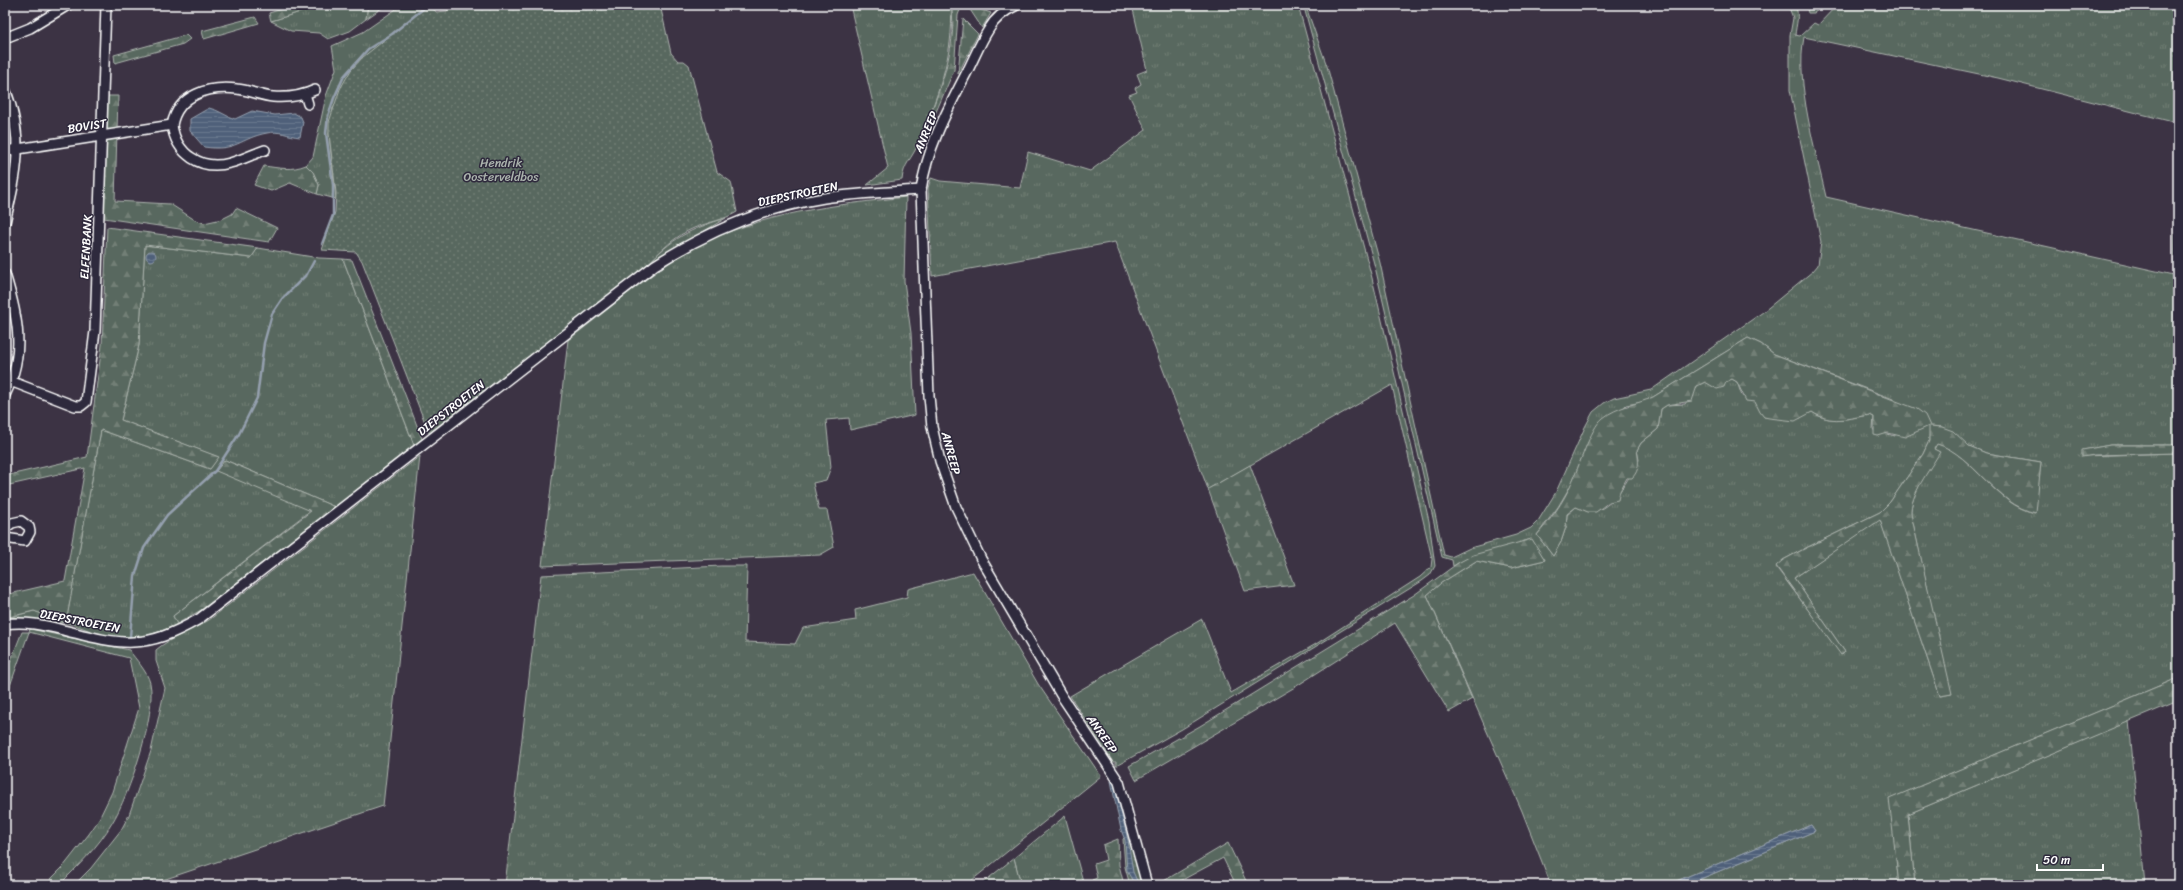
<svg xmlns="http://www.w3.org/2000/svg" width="2183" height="890" viewBox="0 0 2183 890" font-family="Sriracha,sans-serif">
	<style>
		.grass { fill: url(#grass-tufts); stroke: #acb4ae; fill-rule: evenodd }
		.forest { fill: url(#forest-firs); stroke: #acb4ae }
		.park { fill: url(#park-dots); stroke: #acb4ae }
		.water { fill: url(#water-rules); stroke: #95a0af }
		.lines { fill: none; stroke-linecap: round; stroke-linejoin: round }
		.stream { stroke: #95a0af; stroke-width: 2.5 }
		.minor-casing { stroke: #fff; stroke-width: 12 }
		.minor { stroke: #2f2a3d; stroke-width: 9 }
		.labels { text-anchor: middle; stroke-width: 3; stroke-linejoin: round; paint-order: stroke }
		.street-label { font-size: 12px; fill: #fff; stroke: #2f2a3d }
		.park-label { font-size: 12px; fill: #acb4ae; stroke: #2f2a3d }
	</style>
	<defs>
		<pattern id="grass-tufts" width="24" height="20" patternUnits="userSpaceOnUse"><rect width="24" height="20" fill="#59685e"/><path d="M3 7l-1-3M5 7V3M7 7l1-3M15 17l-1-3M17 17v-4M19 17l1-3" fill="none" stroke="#727f76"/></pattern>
		<pattern id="forest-firs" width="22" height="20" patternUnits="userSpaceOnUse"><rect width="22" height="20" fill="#59685e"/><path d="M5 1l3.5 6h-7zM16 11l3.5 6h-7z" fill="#727f76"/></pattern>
		<pattern id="park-dots" width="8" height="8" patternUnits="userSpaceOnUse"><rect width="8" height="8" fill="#59685e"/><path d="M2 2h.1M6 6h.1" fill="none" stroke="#727f76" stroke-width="1.8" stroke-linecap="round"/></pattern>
		<pattern id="water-rules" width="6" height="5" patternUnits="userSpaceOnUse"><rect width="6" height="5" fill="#4f617a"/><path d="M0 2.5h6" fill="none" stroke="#69798e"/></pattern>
	</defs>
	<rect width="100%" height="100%" fill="#3c3344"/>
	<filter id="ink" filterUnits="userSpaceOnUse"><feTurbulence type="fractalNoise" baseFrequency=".025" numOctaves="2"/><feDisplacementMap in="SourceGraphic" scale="8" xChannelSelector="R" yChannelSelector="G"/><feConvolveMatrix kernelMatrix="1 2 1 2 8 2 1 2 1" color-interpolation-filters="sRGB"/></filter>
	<g filter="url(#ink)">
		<g class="grass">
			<polygon points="323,5 368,5 366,19 350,31 328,39 319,33 291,31 271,21"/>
			<polygon points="402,5 429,5 401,29 333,108 329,134 336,199 317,194 319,185 313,172 306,165 313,157 326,96 336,69 332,46 363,32"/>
			<path d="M 850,5 L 951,5 L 951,7 C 955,54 936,100 918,144 C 913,157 903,165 902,180 L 867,185 L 888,168 Z"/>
			<polygon points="1132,5 1281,5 1297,10 1296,5 1298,5 1372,278 1429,521 1435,566 1430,575 1422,581 1182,729 1116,766 1116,762 1113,762 1070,696 1202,619 1231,693 1316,644 1420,577 1431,567 1432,559 1392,385 1208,489 1115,242 932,276 928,188 931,178 940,181 1020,188 1028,152 1090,171 1146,130 1129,95 1137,92 1135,88 1141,84 1137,74 1147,70"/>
			<path d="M 1788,5 L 1795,5 C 1800,15 1796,25 1795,35 L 1800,36 L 1814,23 L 1818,25 L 1837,5 L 2178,5 L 2178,445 L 2110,445 L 2083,450 L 2082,456 L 2178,453 L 2178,678 L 1890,799 L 1899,885 L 1686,885 L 1815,831 L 1811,825 L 1667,885 L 1551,885 L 1522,811 L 1427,595 L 1441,583 L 1476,561 L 1511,568 L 1545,560 L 1531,539 L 1458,563 L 1453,566 L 1452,560 L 1442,557 L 1376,271 L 1305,11 L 1306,7 L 1327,66 L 1380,263 L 1444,555 L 1451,557 L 1470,548 L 1516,535 L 1531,528 L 1538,521 L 1556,492 L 1585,427 L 1593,412 L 1604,403 L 1614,398 L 1651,390 L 1763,312 L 1813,271 L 1818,265 L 1821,242 L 1790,90 L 1790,35 L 1793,18 ZM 1804,37 L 1998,78 L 2177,123 L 2174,275 L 1826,197 C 1816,151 1795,83 1804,37 ZM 1748,338 L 1761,344 L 1774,354 L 1893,399 L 1895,436 L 1884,433 L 1878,436 L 1873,429 L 1874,417 L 1870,415 C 1848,418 1831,425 1812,412 L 1805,414 L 1801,418 L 1764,417 L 1755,402 L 1742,396 L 1737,382 L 1732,379 L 1714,386 L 1705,382 L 1697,386 L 1685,404 L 1667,405 L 1661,409 L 1658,429 L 1641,443 L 1637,450 L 1639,460 C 1628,478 1614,510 1590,512 C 1587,512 1580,508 1576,507 L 1567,515 L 1566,527 L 1561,542 L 1553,556 L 1537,535 L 1558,507 L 1571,485 L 1588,442 L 1626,405 L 1642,402 L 1653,397 ZM 1930,426 L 1942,427 L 1969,446 L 1986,453 L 2041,462 L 2035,513 C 1995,505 1974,456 1937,443 L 1934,449 L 1939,452 C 1929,470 1910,494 1911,514 L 1951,694 L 1940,696 L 1880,519 L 1794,578 L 1845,652 L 1842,655 L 1776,567 L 1783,560 L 1806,548 L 1880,512 L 1890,502 L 1923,454 L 1929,441 Z"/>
			<polygon points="1806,5 1825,5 1814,13 1808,13"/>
			<path d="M 906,197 L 904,281 L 911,333 L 915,415 L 850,430 L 849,418 L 826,420 L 831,467 L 826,480 L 813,483 L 819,510 L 827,510 L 834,547 L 820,555 L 542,566 L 568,340 C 607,311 653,270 695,247 C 761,213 833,205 906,197 Z"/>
			<path d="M 726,218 L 646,266 C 672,238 690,229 726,218 Z"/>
			<path d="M 145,245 L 251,258 L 258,248 L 319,258 L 343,259 L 414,445 L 335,507 L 225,460 L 217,471 L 311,510 L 173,616 L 177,624 C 153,637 123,642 97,633 C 86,630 76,624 65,623 C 47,619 28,619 10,617 L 34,611 L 66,622 L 101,430 L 210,469 L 218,457 L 121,420 L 139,345 Z"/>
			<path d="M 420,456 L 383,806 L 148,885 L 74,885 L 91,868 L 121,830 L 129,815 L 151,751 L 165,688 L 156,661 L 156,650 C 168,639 194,629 209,620 Z"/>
			<polygon points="721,566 747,566 745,642 795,644 803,628 856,620 855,610 907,597 908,589 973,572 1038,684 1101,776 966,885 505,885 541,575"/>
			<path d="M 30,629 L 129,650 C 136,660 147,671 150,683 C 157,713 129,796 112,823 C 99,846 78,866 59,885 L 45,885 L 63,867 L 89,834 L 98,821 L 112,792 L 139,708 L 129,658 L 29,632 Z"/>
			<polygon points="2129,721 2145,885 1915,885 1908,814"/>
			<polygon points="1065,816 1084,885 1021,885 1014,858"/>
			<polygon points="1129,833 1143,885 1130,885 1125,867 1123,839"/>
		</g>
		<g class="forest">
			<polygon points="295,5 323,5 271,21 269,13"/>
			<polygon points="368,5 386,5 366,19"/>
			<path d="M 951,5 L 957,5 L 960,10 L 958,15 L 954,70 L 920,149 L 917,147 C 933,108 960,47 951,5 Z"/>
			<polygon points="967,5 991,13 982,28"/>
			<polygon points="255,17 259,23 204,39 202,31"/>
			<polygon points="963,19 978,34 958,74"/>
			<polygon points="186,35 190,39 183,44 115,63 114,55"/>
			<polygon points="107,96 118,96 115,201 170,204 195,220 204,223 222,219 232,214 236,208 277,228 269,242 104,218"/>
			<path d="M 306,165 L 313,172 L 319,185 L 317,194 L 290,183 L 271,191 L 254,185 L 264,166 C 279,168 292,171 306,165 Z"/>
			<polygon points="107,227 258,248 251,258 145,245 139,345 121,420 219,457 210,469 101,430 66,623 34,611 5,618 5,595 65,581 85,468 5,486 5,476 87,457 102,345"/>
			<polygon points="343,259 352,260 413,415 422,439 414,445"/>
			<path d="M 1748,338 L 1761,344 L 1774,354 L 1917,409 L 1925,415 L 1930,426 L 1942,427 L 1953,431 L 1969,446 L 1986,453 L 2041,462 L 2036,513 C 1995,505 1974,455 1937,444 L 1934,449 L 1940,452 C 1930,470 1910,494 1911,514 L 1952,694 L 1940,696 L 1880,520 L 1794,578 L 1845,652 L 1841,655 L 1776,566 L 1783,560 L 1806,548 L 1880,512 L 1890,502 L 1923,454 L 1929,441 L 1929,426 L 1905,437 L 1888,433 L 1878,436 L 1874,435 L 1874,417 L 1870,415 C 1847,418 1832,425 1812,412 L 1795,421 L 1769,418 L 1764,417 L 1760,412 L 1755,402 L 1746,401 L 1737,382 L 1732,379 L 1726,382 L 1724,387 L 1717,389 L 1705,382 L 1697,386 L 1692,401 L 1667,405 L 1661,409 L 1658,429 L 1641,443 L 1637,450 C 1639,461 1640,470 1632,478 L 1627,478 L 1620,491 L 1618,500 L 1609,502 L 1596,512 L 1588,512 L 1576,507 L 1567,514 L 1566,527 L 1561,542 L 1553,556 L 1537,535 C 1550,520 1563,503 1571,484 C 1579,468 1590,428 1603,418 C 1618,406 1636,405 1653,397 Z"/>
			<polygon points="2110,445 2178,445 2178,453 2094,455 2082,457 2082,450"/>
			<polygon points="225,460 335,507 201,610 177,624 173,616 311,511 216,471"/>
			<polygon points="1250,465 1294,585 1245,591 1208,489"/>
			<polygon points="1532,539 1545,560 1511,568 1476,561 1441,583 1427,595 1472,699 1449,712 1395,623 1295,687 1136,780 1129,766 1200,726 1414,595 1458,563 1473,555"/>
			<polygon points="22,632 29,632 5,700 5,675"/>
			<polygon points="2178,678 2178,701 1908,814 1915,885 1899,885 1889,799"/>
			<polygon points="1118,839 1119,865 1124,885 1094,885 1092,880 1097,878 1094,864 1106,860 1103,845"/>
			<polygon points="1228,843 1248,885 1236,885 1223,858 1173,885 1157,885"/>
			<polygon points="1014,858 1021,885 980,885"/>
		</g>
		<path class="park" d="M 429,5 L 431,5 L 436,12 L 447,11 L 452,5 L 660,5 L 671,53 L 678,61 L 684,61 L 689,65 L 717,172 L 731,182 L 737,212 C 724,220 709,222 694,228 C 675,236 660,251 646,266 L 429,433 L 362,261 L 356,252 L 322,250 L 335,212 L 336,193 L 329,134 L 329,122 L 340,89 L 351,70 L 363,57 Z"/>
		<g class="water">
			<path d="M 209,108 C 219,110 225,116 235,119 L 252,111 L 275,115 L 294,113 L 301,117 L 303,122 L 300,137 C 288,136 279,130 267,133 C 240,138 237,152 204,147 L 190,131 L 190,119 Z"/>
			<circle cx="151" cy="256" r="5"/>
			<polygon points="1113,779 1128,840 1133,872 1139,885 1135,885 1127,871 1125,840 1121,830 1111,781"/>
			<polygon points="1811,825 1815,831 1686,885 1667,885"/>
		</g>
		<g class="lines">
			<g class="stream">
				<polyline points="322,244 333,215 333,185 326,133 328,116 334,98 344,76 368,49 392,34 424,8"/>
				<polyline points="130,637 135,576 144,548 167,515 215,471 239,434 257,398 264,343 272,314 282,299 307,274 314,261"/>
			</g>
			<defs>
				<g id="minor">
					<path d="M 1017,5 C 1006,10 995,18 989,29 C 981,41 975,56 968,70 C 949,107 927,147 921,190 L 929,396 L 932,427 L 940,461 L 956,507 L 981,559 L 1061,695 L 1119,782 L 1147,885"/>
					<polyline points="5,38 30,28 68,5"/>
					<path d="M 5,89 C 25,138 17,172 5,222"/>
					<polyline points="305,94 308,104"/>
					<path d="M 172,125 C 178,94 209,86 237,89 C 249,90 261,96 273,97 C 287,98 302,96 315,90"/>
					<path d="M 5,151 L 172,125 C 176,154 201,171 230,163 C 242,160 253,154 265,150"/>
					<path d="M 5,274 C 18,317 26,353 5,395"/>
					<polyline points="5,379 75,406 81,406 86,402 95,331 106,5"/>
					<polyline points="5,528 12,523 21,521 29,527 30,532 25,541 5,538"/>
					<path d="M 5,624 C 25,621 44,625 63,630 C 122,645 144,651 199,619 L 655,265 C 707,232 762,208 824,198 C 856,193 889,192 921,190"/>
				</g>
			</defs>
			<use href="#minor" class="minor-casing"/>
			<use href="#minor" class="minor"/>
		</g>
	</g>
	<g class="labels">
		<g class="street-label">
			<text transform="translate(87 126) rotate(-9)" y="4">BOVIST</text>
			<text transform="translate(926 132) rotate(-67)" y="4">ANREEP</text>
			<text transform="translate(798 194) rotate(-12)" y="4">DIEPSTROETEN</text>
			<text transform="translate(86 247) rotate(-87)" y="4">ELFENBANK</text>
			<text transform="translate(451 408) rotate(-38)" y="4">DIEPSTROETEN</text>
			<text transform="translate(951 453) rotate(75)" y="4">ANREEP</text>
			<text transform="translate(80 621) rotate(11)" y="4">DIEPSTROETEN</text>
			<text transform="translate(1102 734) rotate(55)" y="4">ANREEP</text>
		</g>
		<g class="park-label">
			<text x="501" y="167">Hendrik<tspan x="501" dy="14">Oosterveldbos</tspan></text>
		</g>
	</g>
	<rect width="2183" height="890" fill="none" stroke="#2f2a3d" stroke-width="20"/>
	<rect x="10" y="10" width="2163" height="870" fill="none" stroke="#fff" stroke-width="1.5" filter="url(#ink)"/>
	<path d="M2037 864v6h66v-6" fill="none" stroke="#ffffff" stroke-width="2"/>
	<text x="2043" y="864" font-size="12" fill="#ffffff" stroke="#2f2a3d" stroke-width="3" paint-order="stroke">50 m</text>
</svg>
